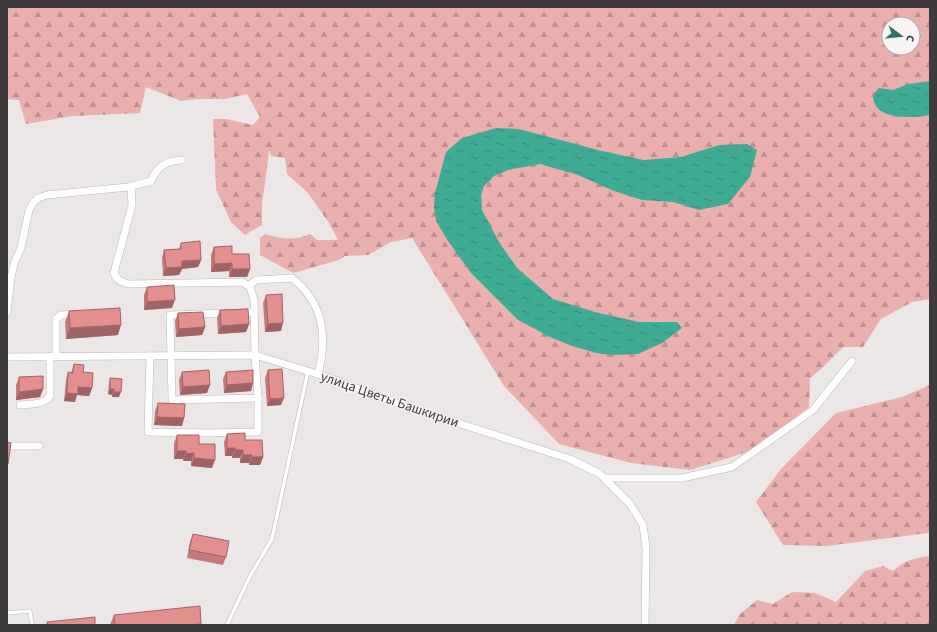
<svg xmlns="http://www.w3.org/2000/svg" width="937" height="632" viewBox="0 0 937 632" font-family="'Source Sans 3',sans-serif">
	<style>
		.forest { fill: url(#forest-firs); fill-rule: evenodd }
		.water { fill: url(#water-ripples) }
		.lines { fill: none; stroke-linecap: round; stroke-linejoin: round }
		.service-casing { stroke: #bcb8b8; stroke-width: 4.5 }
		.minor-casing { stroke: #bcb8b8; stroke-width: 8 }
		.service { stroke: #fff; stroke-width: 3.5 }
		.minor { stroke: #fff; stroke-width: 7 }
		.wall { fill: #c47a7a }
		.shaded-wall { fill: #a06363 }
		.building { fill: #e48e8e; stroke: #a06363 }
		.labels { text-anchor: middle; stroke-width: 3; stroke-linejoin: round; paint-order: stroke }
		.street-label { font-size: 14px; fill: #3d3b3b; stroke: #f8f4f4 }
	</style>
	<defs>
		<pattern id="forest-firs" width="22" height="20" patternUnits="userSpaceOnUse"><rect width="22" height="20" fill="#eab0ae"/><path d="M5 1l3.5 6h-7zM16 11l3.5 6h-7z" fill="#bf908f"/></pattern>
		<pattern id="water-ripples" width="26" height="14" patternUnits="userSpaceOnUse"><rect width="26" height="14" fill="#40ab94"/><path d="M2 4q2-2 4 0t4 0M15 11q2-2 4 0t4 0" fill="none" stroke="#378c7a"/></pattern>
	</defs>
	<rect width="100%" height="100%" fill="#ebe7e7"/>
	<g class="forest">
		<path d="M 7,7 L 930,7 L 930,299 L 912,302 L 881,319 L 863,347 L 843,347 L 820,370 L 810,378 L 809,407 L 760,448 L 690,470 L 631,463 L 559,444 L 504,386 L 412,238 L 391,242 L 368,255 L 345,256 L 339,260 L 293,273 L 260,255 L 260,238 L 265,234 C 281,239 294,241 310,234 L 317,240 L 338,240 L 329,223 L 308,193 L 287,174 L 285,158 L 271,156 L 269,150 L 266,176 L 262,203 L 262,225 L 245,235 L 231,222 L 216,190 L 213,119 L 227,119 L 253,125 L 260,117 L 247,94 L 225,99 L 197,99 L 181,101 L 146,87 L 140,113 L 73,116 L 26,124 L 19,100 L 7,99 ZM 889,24 L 913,24 L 913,48 L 889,48 Z"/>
		<polygon points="930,385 930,531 928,533 827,546 783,545 756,502 781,469 836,413 902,397"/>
		<path d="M 930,556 L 930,625 L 734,625 L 740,614 L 757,600 L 773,604 L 792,592 L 815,593 L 836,602 L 865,571 L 883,566 L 893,571 C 905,560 914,558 930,556 Z"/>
	</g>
	<g class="water">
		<path d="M 930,81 L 930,115 C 916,118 882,120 875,104 C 871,97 874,93 879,88 L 893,90 L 908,84 Z"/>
		<polygon points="496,128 519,129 602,151 644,160 681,157 719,145 747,144 757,150 750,177 728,204 699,210 673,202 642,200 614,191 578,175 540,164 508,170 494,176 484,186 481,195 482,210 499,242 517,268 553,299 595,312 639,322 677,322 682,328 662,343 638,354 612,355 596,353 572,346 545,335 539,331 518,320 471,273 448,241 436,221 434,207 435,193 446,152 462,138"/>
	</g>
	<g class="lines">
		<defs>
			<g id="service">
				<polyline points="7,613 30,611 32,625"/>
				<polyline points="227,625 250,576 272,539 308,371"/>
			</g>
			<g id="minor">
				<path d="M 131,187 L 132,205 L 114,273 C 117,280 121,282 129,284 L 242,282 L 250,287 L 254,300 L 255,355 L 258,398 L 172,400 L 170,315 L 228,313"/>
				<path d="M 249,286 L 256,280 L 292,278 C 323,302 328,337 318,374"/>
				<path d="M 7,312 L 11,277 L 15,261 L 21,248 L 29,210 L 33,203 L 38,198 L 47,195 L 128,187 L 151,181 C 158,166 165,161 182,160"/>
				<polyline points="240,313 254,312"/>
				<polyline points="56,356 56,319 61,315 77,314"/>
				<polyline points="150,356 148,432 209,433 258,432 258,398"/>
				<polyline points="7,357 255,355 324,376 411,408 570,459 600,474 630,504 643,525 646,548 645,625"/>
				<path d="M 20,405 C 30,404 44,405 50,396 L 50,356"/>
				<polyline points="7,446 39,446"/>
				<polyline points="604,478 682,478 732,467 813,410 852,361"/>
			</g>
		</defs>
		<use href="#service" class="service-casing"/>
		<use href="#minor" class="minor-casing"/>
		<use href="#service" class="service"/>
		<use href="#minor" class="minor"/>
	</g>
	<g class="wall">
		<polygon points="181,243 201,260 198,267 182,269 179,275 163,276 162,258 164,250 179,249"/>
		<polygon points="214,247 232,254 250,269 247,277 229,277 229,271 211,272 211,255"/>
		<polygon points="147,287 172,308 144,310 144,295"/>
		<polygon points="266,295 281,331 265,332 263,303"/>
		<polygon points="220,310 249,324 246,332 218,334 217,318"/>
		<polygon points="69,311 118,335 66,339 65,322"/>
		<polygon points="178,313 205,327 202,335 176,337 175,321"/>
		<polygon points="74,364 83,372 92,388 89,396 77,395 75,402 64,401 66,380 68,372 71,373"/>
		<polygon points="268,370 281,405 267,406 265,378"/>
		<polygon points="182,372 207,393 180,395 179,380"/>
		<polygon points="226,372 253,383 251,391 224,393 223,379"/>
		<polygon points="19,377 43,389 40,397 16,400 16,385"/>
		<polygon points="110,378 119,397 112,397 112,395 108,394 109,383"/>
		<polygon points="158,403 184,418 182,426 154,425 155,411"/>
		<polygon points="227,434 245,440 263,457 260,465 249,465 249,463 240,463 240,458 232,458 232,456 225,456 224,442"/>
		<polygon points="177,435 199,444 212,468 191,466 191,461 183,461 183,459 174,459 174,443"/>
		<polygon points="193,534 226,557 223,565 187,558 190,542"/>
		<polygon points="114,615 201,624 201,625 110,625"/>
	</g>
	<g class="shaded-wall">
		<polygon points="201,260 198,267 182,269 179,275 163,276 166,268 182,261"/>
		<polygon points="232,263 229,271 211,272 214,264"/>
		<polygon points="232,269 250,269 247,277 229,277"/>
		<polygon points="175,300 172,308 144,310 147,302"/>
		<polygon points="283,323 281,331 265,332 268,324"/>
		<polygon points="249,324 246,332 218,334 221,326"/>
		<polygon points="121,325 118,335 66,339 70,328"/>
		<polygon points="205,327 202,335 176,337 179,329"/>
		<polygon points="253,383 251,391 224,393 227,385"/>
		<polygon points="210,385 207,393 180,395 183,387"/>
		<polygon points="78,387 92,388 89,396 77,395 75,402 64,401 67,393"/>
		<polygon points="43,389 40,397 16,400 19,392"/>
		<polygon points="110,389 114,389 112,395 108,394"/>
		<polygon points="114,392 121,392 119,397 112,397"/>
		<polygon points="284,398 281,405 267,406 270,399"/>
		<polygon points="157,417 184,418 182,426 154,425"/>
		<polygon points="227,448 235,448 232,456 225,456"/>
		<polygon points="235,450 243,450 240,458 232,458"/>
		<polygon points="177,451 186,451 183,459 174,459"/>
		<polygon points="194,453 191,461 183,461 186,454"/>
		<polygon points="243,455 252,455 249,463 240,463"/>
		<polygon points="252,457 263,457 260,465 249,465"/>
		<polygon points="194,458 215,460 212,468 191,466"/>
	</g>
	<g class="building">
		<polygon points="200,241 201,260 182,261 182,267 166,268 164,250 181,249 181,243"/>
		<polygon points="232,246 232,254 249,254 250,269 232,269 232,263 214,264 214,247"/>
		<polygon points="174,285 175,300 147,302 147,287"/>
		<polygon points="282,294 283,323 268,324 266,295"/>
		<polygon points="120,308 121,325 70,328 69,311"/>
		<polygon points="248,309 249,324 221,326 220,310"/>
		<polygon points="203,312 205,327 179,329 178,313"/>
		<polygon points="74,364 84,365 83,372 93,373 92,388 78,387 78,394 67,393 68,372 73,373"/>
		<polygon points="282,369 284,398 270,399 268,370"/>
		<polygon points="209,370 210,385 183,387 182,372"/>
		<polygon points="253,370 253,383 227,385 226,372"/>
		<polygon points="43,376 43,389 19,392 19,377"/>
		<polygon points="110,378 122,379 121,392 114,392 114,389 110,389"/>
		<polygon points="158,403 185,404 184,418 157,417"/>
		<polygon points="245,433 245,440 262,440 263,457 252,457 252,455 243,455 243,450 235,450 235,448 227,448 227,434"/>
		<polygon points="177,435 199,435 199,444 215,444 215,460 194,458 194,453 186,454 186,451 177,451"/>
		<polygon points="7,442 11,443 8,464 7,464"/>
		<polygon points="193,534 229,541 226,557 189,550"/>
		<polygon points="200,606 201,624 188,625 115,625 114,615"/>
		<polygon points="95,617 95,625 47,625 47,622"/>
	</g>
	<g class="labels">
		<g class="street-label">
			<text transform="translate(390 399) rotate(19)" y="5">улица Цветы Башкирии</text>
		</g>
	</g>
	<rect width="937" height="632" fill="none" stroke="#3d3b3b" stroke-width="16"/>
	<g transform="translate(901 36) rotate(106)"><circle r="19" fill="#f8f4f4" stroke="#adaaaa"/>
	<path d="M0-3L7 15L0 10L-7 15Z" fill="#307263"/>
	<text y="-6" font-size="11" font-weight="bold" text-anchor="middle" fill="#3d3b3b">С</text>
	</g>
</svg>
